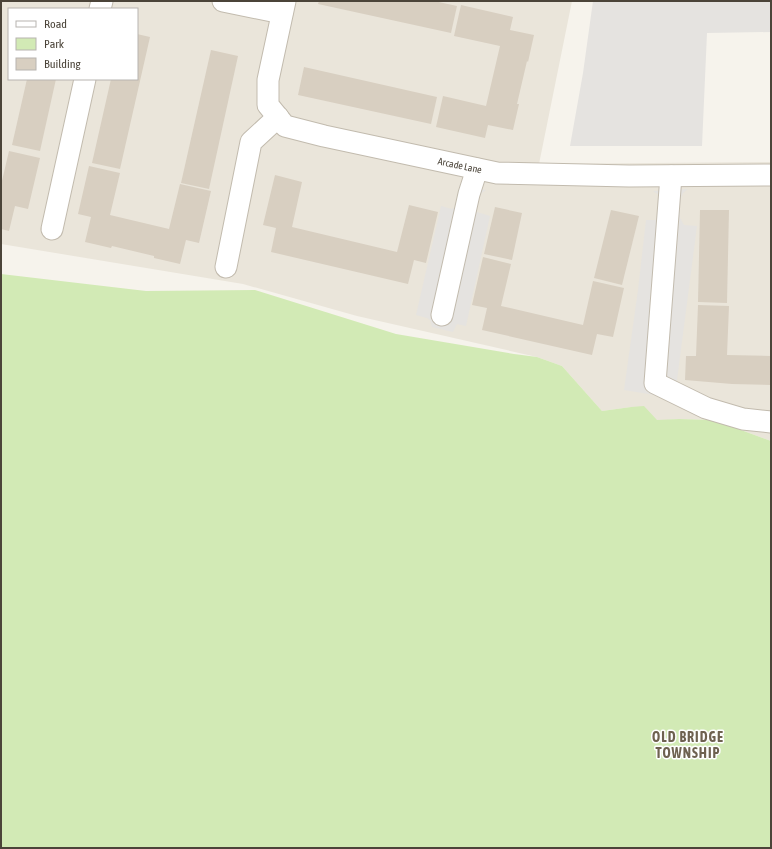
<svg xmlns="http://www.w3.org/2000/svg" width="772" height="849" viewBox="0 0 772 849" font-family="'Asap Condensed',sans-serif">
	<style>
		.residential { fill: #eae5da; fill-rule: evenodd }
		.green { fill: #d2eab5 }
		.parking { fill: #e5e3e0 }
		.building { fill: #d8cfc1 }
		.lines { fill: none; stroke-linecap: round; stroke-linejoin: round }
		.minor-casing { stroke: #c2bbae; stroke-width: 23 }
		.minor { stroke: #fff; stroke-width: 21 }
		.labels { text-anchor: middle; stroke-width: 3; stroke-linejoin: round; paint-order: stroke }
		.street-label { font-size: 10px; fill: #4b4439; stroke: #fff }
		.district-label { font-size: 14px; font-weight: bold; letter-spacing: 1px; fill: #6e6250; stroke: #fff }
	</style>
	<rect width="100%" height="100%" fill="#f6f3ec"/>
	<path class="residential" d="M 1,1 L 572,1 L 539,164 L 771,162 L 771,441 L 714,420 L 679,419 L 657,421 L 631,407 L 602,411 L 562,366 L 537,357 L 357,316 L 243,284 L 1,244 ZM 9,9 L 137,9 L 137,79 L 9,79 Z"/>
	<polygon class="green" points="1,274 146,291 255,290 396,334 514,354 537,357 562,366 602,411 631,407 644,406 657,420 679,419 714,420 771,441 771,848 1,848"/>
	<g class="parking">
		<polygon points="593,1 771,1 771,32 707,33 702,146 570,146 583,73"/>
		<polygon points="459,185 486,190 479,195 476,202 477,212 490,216 466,326 457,324 453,332 432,327 430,320 427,318 416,315 441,206 452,209 457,206 461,192"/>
		<polygon points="688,189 683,193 681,198 680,205 680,218 684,225 697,226 677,380 673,398 624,390 638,290 646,220 659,220 662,199 659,195 653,191"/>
	</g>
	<g class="building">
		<polygon points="319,1 434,1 457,6 451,33 318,4"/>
		<polygon points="461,5 513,17 510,30 534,35 528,62 527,61 517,104 519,104 513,130 488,125 485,138 436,127 443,96 486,106 500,46 454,36"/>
		<polygon points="137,34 150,37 120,169 92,163 111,79 137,79"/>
		<polygon points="211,50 238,56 209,189 181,183"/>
		<polygon points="304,67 437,97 431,124 298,95"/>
		<polygon points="27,79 56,79 40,151 12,145"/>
		<polygon points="9,151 40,158 28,209 15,206 9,231 1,229 1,185"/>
		<polygon points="89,166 120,173 110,215 169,229 180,184 211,191 199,243 186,240 180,264 154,258 154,256 112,246 111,248 85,242 91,217 78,214"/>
		<polygon points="275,175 302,182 292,227 397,252 409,205 438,212 426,263 414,260 408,284 271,252 276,228 263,225"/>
		<polygon points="495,207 522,213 512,260 484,254"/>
		<polygon points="611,210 639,216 622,285 594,278"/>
		<polygon points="700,210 729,210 727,303 698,302"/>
		<polygon points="483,257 511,264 501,306 583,325 593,281 624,288 613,337 597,334 592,355 482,330 487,308 472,305"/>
		<polygon points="698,305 729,306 727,355 771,356 771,385 732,384 685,380 686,356 696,356"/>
	</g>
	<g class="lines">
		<defs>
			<g id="minor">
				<polyline points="223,1 282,13"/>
				<polyline points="285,1 268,80 268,105 285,126 324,136 497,173 629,176 771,175"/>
				<polyline points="100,9 102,1"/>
				<polyline points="671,176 655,383 706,408 743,419 771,422"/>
				<polyline points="52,229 85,79"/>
				<polyline points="226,267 251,142 278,117"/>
				<polyline points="442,315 469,194 477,169"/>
			</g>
		</defs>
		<use href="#minor" class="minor-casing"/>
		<use href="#minor" class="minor"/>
	</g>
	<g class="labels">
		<g class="street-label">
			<text transform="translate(460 165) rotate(12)" y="4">Arcade Lane</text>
		</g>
		<g class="district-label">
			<text x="688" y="742">OLD BRIDGE<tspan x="688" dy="16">TOWNSHIP</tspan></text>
		</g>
	</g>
	<rect width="772" height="849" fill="none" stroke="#4b4439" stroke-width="4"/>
	<rect x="8" y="8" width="130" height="72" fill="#ffffff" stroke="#b7b4b0"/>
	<rect x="16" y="21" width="20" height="6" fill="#ffffff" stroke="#b7b4b0"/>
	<text x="44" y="28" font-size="12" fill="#4b4439">Road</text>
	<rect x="16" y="38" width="20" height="12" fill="#d2eab5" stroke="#b7b4b0"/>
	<text x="44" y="48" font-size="12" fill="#4b4439">Park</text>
	<rect x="16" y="58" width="20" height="12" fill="#d8cfc1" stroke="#b7b4b0"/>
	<text x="44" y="68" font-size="12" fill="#4b4439">Building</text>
</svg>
